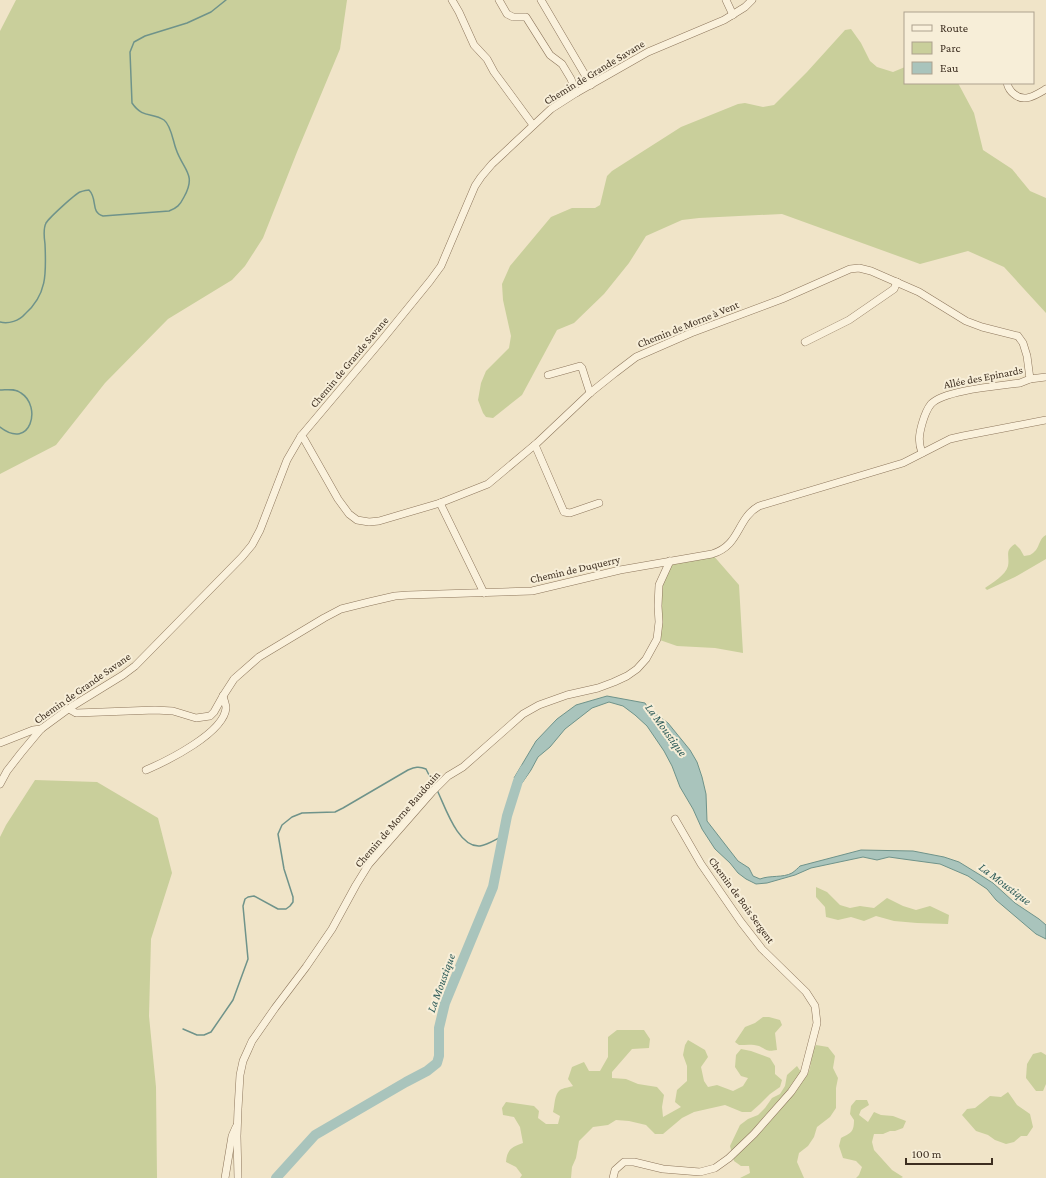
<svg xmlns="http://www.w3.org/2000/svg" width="1046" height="1178" viewBox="0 0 1046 1178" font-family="'Crimson Pro',serif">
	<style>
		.green { fill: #c9cf9b }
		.water { fill: #a9c4bc; stroke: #6f938a }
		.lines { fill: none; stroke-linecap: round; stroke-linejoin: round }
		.stream { stroke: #6f938a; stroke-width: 1.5 }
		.river { stroke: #a9c4bc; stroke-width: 10 }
		.minor-casing { stroke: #8d765c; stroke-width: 8 }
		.minor { stroke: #faf1dc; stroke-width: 7 }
		.labels { text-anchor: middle; stroke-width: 4; stroke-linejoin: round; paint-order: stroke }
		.street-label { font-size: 11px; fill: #3d2e20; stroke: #f7eed8 }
		.water-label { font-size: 12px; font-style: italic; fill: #2f5d5a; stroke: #f7eed8 }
	</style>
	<rect width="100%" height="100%" fill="#f0e4c8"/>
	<g class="green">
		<polygon points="16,0 347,0 340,49 297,152 263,238 245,266 232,280 168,319 105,383 56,445 0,474 0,31"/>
		<polygon points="851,29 861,43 870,61 877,67 893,72 905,67 905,83 958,83 974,113 983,150 1012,169 1030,191 1046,198 1046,313 1004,267 968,251 920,264 782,214 699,218 682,220 646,236 629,263 604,294 574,323 557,330 522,395 493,418 486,417 483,413 478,400 481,383 486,371 509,348 511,336 503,300 502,284 510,266 551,217 572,208 595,208 600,205 607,176 612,171 681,127 738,104 745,103 763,107 774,105 807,72 845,30"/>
		<path d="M 1046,535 L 1046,559 L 1015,577 L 987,590 L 985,588 C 992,583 1006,575 1008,566 C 1010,556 1004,551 1015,544 L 1020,549 L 1024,556 L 1030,555 C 1032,554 1034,552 1036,550 C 1040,545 1039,539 1046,535 Z"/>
		<polygon points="712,554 739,585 743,653 715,648 677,646 657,639 659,585 670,561"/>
		<polygon points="35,780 97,782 158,818 172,873 151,939 149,1016 156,1087 157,1178 0,1178 0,837 6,825"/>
		<polygon points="816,887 827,892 840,905 850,908 860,906 874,908 887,898 903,906 916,910 930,906 949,915 948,924 917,923 894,921 876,916 864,921 851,917 838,920 826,917 825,907 816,897"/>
		<path d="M 763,1017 L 769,1017 L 780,1020 L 782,1025 L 775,1033 L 777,1050 C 766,1052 768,1050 759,1046 C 753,1044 745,1045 739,1045 L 735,1042 L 745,1027 L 755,1023 Z"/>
		<path d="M 617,1030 L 644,1030 L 650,1039 L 649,1048 L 632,1049 L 612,1072 L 612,1078 L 626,1079 L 638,1084 L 657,1087 L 664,1095 L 662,1107 L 663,1117 L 681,1107 L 675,1102 L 677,1090 L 687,1081 L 687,1066 L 683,1055 L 685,1045 L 688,1040 L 705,1050 L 708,1057 L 701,1067 L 704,1081 L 708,1087 L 717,1085 L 733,1091 L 743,1086 L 748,1078 L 741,1076 L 735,1067 L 736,1055 L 741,1049 L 751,1051 L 770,1058 L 775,1066 L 775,1074 L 782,1080 L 780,1087 L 770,1094 L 760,1104 L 751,1112 L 742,1112 L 725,1105 L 694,1112 L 682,1118 L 663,1134 L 655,1134 L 646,1125 L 629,1121 L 616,1120 L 608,1125 L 593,1127 L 579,1141 L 576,1158 L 572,1167 L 571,1178 L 520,1178 L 522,1175 L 516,1167 L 506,1162 C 507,1149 512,1147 523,1143 L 520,1127 L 514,1117 L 503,1115 L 502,1108 L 506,1102 L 534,1106 L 539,1111 L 538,1118 L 546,1124 L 558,1124 L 560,1116 L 553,1112 C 555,1105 554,1095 560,1090 C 563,1088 570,1087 573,1086 L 568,1079 L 572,1067 L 584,1062 L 589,1071 L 600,1071 L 608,1057 L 608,1037 Z"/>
		<path d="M 816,1045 L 828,1047 L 835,1056 L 833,1068 L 838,1078 L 836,1088 L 836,1108 L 830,1117 L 817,1127 L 814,1137 L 808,1146 L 799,1153 L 797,1162 L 804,1178 L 740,1178 L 750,1173 L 749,1166 L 741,1166 L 734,1161 L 730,1146 L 740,1125 L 748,1119 L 758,1115 L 765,1108 L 772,1098 L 780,1094 L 785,1086 L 787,1075 L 797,1066 L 801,1072 L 800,1084 C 809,1074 812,1068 810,1055 Z"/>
		<polygon points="1041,1052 1046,1055 1046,1084 1043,1091 1036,1091 1026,1078 1027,1064 1033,1054"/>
		<polygon points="1008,1092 1017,1105 1030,1114 1033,1127 1027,1136 1021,1136 1014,1142 1006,1144 995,1140 988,1135 976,1131 962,1115 967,1109 975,1108 990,1096 1001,1097"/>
		<path d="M 856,1100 L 867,1100 L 869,1105 L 861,1110 L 859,1115 L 868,1122 L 874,1112 L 881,1115 L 893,1116 L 906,1121 L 903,1128 L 895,1131 L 890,1131 L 883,1134 L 874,1134 L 872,1142 L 874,1150 L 892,1170 L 903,1177 L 901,1178 L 856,1178 L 859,1175 L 862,1167 L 856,1161 L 843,1158 L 839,1146 L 841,1138 C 851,1133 854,1132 854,1120 L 850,1114 L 851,1106 Z"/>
	</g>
	<path class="water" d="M 607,696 L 645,703 L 648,708 L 668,723 L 690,750 L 697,762 L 702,777 L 706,794 L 707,821 L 738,861 L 749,868 L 753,876 L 760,879 C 770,875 783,878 792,873 C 795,871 798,868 800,866 L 861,850 L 913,851 L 944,857 L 959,862 L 985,878 L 993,883 L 1015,903 L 1039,919 L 1046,925 L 1046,939 L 1036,934 L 996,900 L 987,889 L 978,883 L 968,876 L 940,864 L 903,859 L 889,857 L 877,860 L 863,857 L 811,868 L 795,875 L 767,883 L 756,884 L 746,879 L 738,873 L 730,863 L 715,849 L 702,829 L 693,809 L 680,787 L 672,766 L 664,751 L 647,726 L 635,715 L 623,706 L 609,702 L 592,708 L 565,729 L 550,747 L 538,757 L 531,770 L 522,783 L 514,778 L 536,741 L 557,719 L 576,705 Z"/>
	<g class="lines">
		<g class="stream">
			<path d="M 0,322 C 9,324 19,321 25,314 C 48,294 46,271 45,244 C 44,237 43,229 46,223 C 49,218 75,194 80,192 C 83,191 86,190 89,190 C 98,199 90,212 103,216 L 169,211 C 177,208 180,205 184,197 C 197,174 183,170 176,149 C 173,141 171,125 164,120 C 152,112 143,119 132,103 L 130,52 L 134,42 L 145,36 L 187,23 L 211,12 L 226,0"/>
			<path d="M 0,390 C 7,390 15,388 21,393 C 42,406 31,451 0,427"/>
			<path d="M 437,790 C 445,806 458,848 480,846 C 488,845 496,839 503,836"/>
			<path d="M 183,1029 L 197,1035 L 204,1035 L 211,1032 L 233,1000 L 248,959 L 243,906 L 245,899 L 248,897 L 254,896 L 278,909 L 286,909 L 290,906 L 293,902 L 293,897 L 284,869 L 278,834 L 282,825 L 292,817 L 302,813 L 335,812 L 343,808 L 408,770 C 415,767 419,766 426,769 L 434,785"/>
		</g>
		<polyline class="river" points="276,1178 315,1135 406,1082 427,1071 437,1063 439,1056 439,1028 445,1003 493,887 507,816 518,781 525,769"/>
		<defs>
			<g id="minor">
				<polyline points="452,0 459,12 474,45 487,59 494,72 533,125"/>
				<polyline points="499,0 507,14 513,17 526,17 550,55 562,64 571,79 576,93"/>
				<polyline points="541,0 591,85"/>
				<polyline points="726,0 733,15"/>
				<path d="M 1007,83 C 1008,87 1010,91 1014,94 C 1024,103 1036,95 1046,89"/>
				<polyline points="805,342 849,320 894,289 897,282"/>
				<polyline points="548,375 580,366 582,368 590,393"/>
				<polyline points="301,436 304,439 338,499 349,514 357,520 369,522 379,521 440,503 488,484 537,443 590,393 615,373 636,357 691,333 782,299 850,269 859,268 871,271 919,292 966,321 982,327 1018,336 1023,343 1027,356 1030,379"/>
				<polyline points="535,445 564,512 570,513 599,503"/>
				<path d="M 922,453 C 918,442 919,435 922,424 C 924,417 926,410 931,404 C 944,390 999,386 1020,383 L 1030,379 L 1046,377"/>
				<polyline points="440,503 484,593"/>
				<path d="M 69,709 L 76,713 L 155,710 L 173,711 L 196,718 L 210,716 L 214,712 L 223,696 L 234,679 L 259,657 L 324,618 L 341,609 L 369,602 L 395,596 L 408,595 L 532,591 L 620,570 L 712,554 C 741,545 736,519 759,506 L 903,463 L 950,439 L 963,436 L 1046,420"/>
				<polyline points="0,743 33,730 41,729"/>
				<path d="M 146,770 C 167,761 224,733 226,708 C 226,705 224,700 223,696"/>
				<polyline points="0,784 7,771 21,753 41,729 71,707 123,675 135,666 242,557 252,545 260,530 287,460 301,436 382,340 430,281 441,266 452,240 475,186 481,177 492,164 551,109 576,93 648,52 724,20 745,7 752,0"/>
				<polyline points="225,1178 232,1136 236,1127"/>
				<polyline points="238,1178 237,1136 238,1109 240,1075 243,1061 248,1050 252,1041 275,1008 306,967 332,929 356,885 369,864 432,792 448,776 463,767 523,714 539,705 567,695 598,688 614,682 627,676 637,669 646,659 657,639 659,622 658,606 659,585 670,561"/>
				<polyline points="613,1178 615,1170 624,1162 634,1162 663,1169 700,1172 715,1168 729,1158 754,1134 791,1092 804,1073 817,1023 815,1006 806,992 762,949 741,922 701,864 675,819"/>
			</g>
		</defs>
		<use href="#minor" class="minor-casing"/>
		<use href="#minor" class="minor"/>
	</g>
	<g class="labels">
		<g class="street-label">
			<text transform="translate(594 72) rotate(-31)" y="4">Chemin de Grande Savane</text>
			<text transform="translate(688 324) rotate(-22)" y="4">Chemin de Morne à Vent</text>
			<text transform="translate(349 362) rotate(-50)" y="4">Chemin de Grande Savane</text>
			<text transform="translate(983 377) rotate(-11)" y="4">Allée des Epinards</text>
			<text transform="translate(575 569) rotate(-13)" y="4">Chemin de Duquerry</text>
			<text transform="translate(82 688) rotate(-35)" y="4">Chemin de Grande Savane</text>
			<text transform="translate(397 819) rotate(-49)" y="4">Chemin de Morne Baudouin</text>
			<text transform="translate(742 900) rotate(54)" y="4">Chemin de Bois Sergent</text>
		</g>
		<g class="water-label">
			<text transform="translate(666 730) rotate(54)" y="4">La Moustique</text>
			<text transform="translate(1005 884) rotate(37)" y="4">La Moustique</text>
			<text transform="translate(441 983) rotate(-70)" y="4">La Moustique</text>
		</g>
	</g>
	<rect x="904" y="12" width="130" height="72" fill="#f7eed8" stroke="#ada18e"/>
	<rect x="912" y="25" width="20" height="6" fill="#faf1dc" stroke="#ada18e"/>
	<text x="940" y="32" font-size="12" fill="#3d2e20">Route</text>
	<rect x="912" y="42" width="20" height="12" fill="#c9cf9b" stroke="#ada18e"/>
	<text x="940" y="52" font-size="12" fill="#3d2e20">Parc</text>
	<rect x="912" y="62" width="20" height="12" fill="#a9c4bc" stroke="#ada18e"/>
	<text x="940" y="72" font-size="12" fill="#3d2e20">Eau</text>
	<path d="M906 1158v6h86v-6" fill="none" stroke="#3d2e20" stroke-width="2"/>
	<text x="912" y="1158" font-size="12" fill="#3d2e20" stroke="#f7eed8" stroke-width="3" paint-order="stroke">100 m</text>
</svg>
